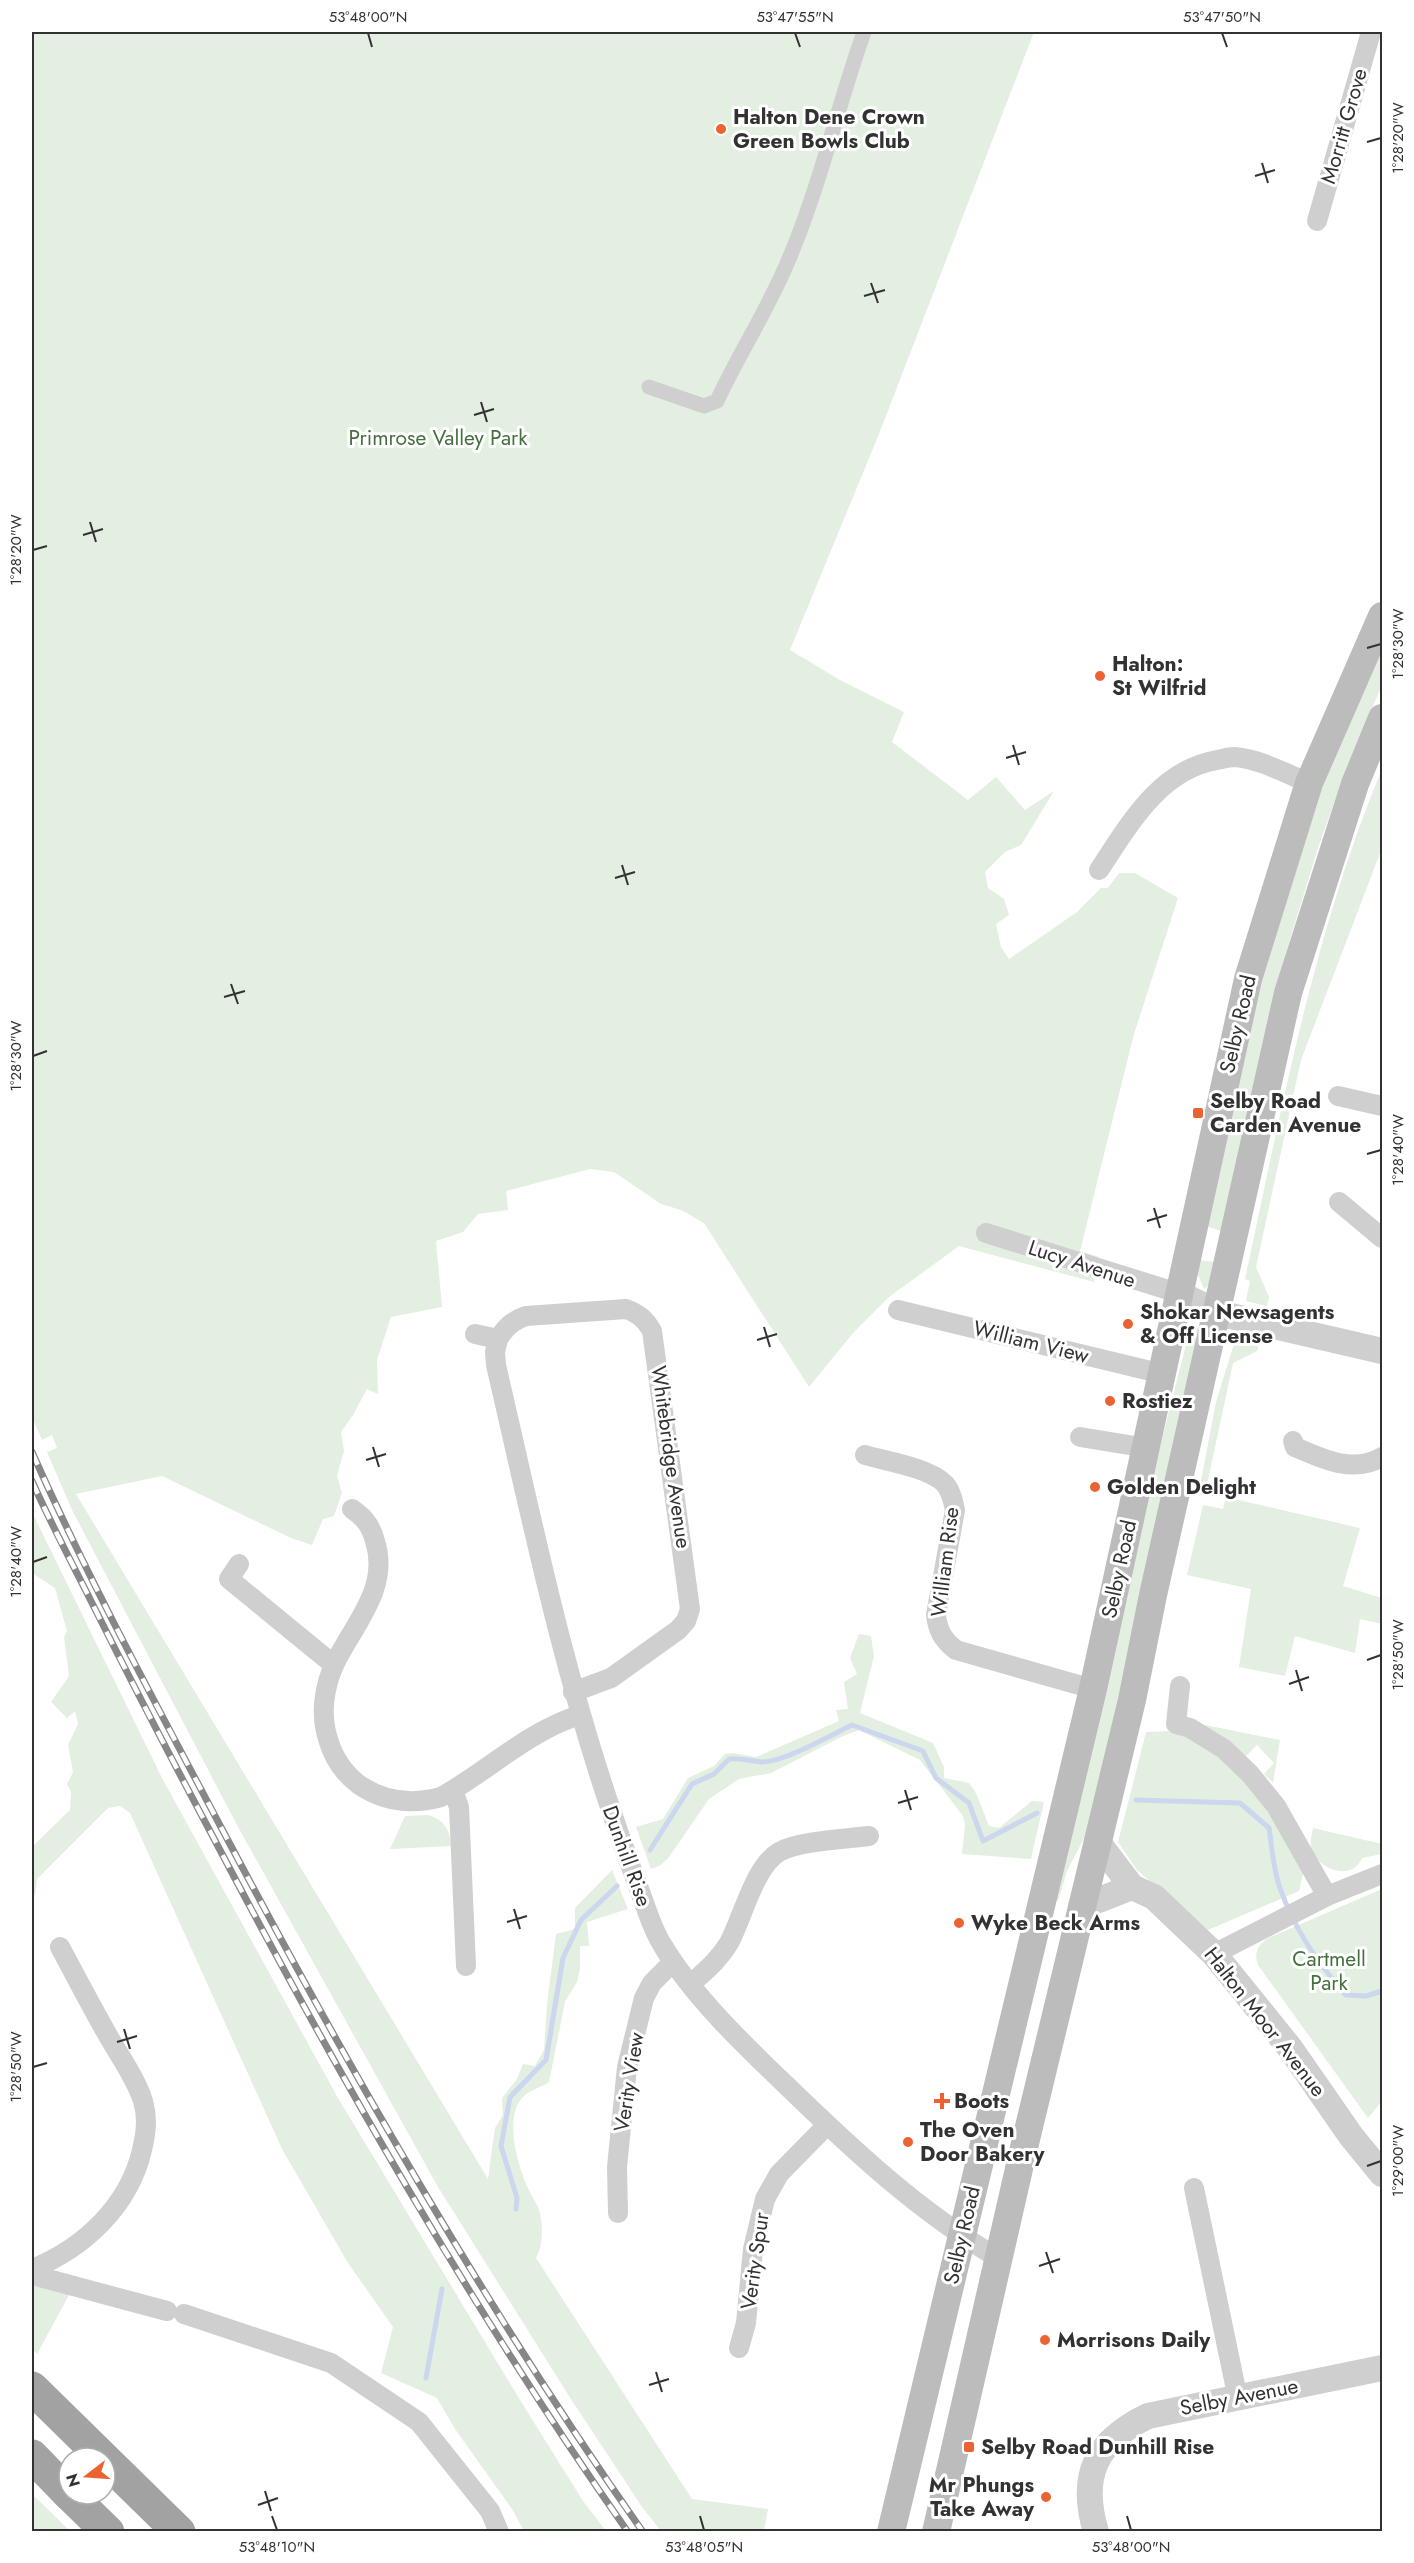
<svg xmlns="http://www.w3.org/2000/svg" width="1414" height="2563" viewBox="0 0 1414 2563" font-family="Jost,sans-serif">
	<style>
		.green { fill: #e3efe0 }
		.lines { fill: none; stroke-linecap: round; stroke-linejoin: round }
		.stream { stroke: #ccd6ee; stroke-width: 5 }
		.pedestrian { stroke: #cfcfcf; stroke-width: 15 }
		.minor { stroke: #cfcfcf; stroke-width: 20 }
		.tertiary { stroke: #cfcfcf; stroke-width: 26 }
		.secondary { stroke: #bcbcbc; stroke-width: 28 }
		.trunk { stroke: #a2a2a2; stroke-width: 33 }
		.rail-casing { stroke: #878787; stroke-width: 7 }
		.rail { stroke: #fff; stroke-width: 4.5; stroke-dasharray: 14; stroke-linecap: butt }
		.ticks { fill: none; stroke: #323232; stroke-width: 2 }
		.poi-dot { fill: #eb6332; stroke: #fff; stroke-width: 2 }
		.labels { text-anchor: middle; stroke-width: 6; stroke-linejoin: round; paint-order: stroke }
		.poi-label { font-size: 21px; font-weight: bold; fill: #323232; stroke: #fff; text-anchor: start }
		.street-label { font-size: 21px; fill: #323232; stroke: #fff }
		.park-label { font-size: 21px; fill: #43703d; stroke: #fff }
		.neatline { fill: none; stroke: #323232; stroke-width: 2 }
		.ticks-label { font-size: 15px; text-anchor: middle; fill: #323232 }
	</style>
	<rect width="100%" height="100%" fill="#fff"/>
	<g class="green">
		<path d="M 32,32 L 1034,32 L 879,434 L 790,650 L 840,680 L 904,712 L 892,742 L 968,800 L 996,777 L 1025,810 L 1054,791 L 1021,845 L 1005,852 L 985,872 L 988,888 L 1004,899 L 1009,915 L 996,924 L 1001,947 L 1009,959 L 1077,912 L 1101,888 L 1108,888 L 1119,873 L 1135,873 L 1178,898 L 1134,1034 L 1080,1251 L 1099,1257 L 1094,1282 L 959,1246 L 889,1297 L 853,1333 L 809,1387 L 704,1223 L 681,1210 L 661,1204 L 614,1172 L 590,1169 L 506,1191 L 508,1210 L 478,1214 L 463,1232 L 436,1241 L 442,1307 L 391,1317 L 377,1360 L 378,1394 L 367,1389 L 353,1415 L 341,1432 L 344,1451 L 337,1476 L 342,1493 L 334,1516 L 323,1519 L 312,1545 L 291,1538 L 162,1476 L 76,1494 L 488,2179 L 495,2128 L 503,2115 L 502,2098 L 517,2079 L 523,2064 L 535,2066 L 544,2050 L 547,2004 L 556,1934 L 575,1929 L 575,1908 L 612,1870 L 628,1909 L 587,1922 L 589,1946 L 580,1946 L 580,1969 L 577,1982 L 565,2002 L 549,2082 C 542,2087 531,2090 525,2095 C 502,2114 518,2166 528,2188 C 531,2196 538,2204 540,2213 C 543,2227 543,2246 536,2258 L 692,2499 L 768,2509 L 764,2531 L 661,2531 L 642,2507 L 569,2396 L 438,2187 L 237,1825 L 72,1510 L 47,1452 L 57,1448 L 52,1435 L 42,1440 L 32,1417 Z"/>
		<polygon points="1382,649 1382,685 1347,767 1319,845 1290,939 1269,1019 1224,1232 1203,1225 1249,1014 1329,759"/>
		<path d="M 1382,769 L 1382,848 L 1301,1060 L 1256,1267 L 1269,1297 L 1267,1306 L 1246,1301 L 1250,1281 L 1245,1279 C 1282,1107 1314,932 1382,769 Z"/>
		<polygon points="1198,1260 1215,1262 1210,1284 1204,1289 1198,1275"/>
		<polygon points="1195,1327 1198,1328 1198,1342 1096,1815 1067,1871 1058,1901 1055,1900 1153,1474 1187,1341"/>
		<polygon points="1237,1334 1260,1338 1257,1351 1233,1363 1205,1494 1198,1496 1216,1402"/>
		<polygon points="1226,1497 1360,1528 1343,1586 1382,1598 1382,1624 1360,1619 1355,1653 1295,1636 1285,1676 1239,1667 1251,1589 1187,1575 1203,1505 1223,1509"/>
		<polygon points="32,1512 162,1778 338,2098 520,2400 583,2501 606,2531 524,2531 512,2509 455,2429 437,2398 381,2373 393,2327 348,2263 282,2149 130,1813 120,1806 108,1808 37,1879 35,1895 32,1893 32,1847 70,1810 71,1792 67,1784 73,1772 68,1745 78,1724 75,1711 67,1718 51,1702 69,1676 64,1637 67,1631 55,1588 32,1573"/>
		<polygon points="859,1634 871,1636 874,1656 860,1713 933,1743 944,1767 944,1778 969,1783 976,1793 989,1826 999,1828 1032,1801 1044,1802 1031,1859 962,1854 965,1825 963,1816 920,1760 859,1730 843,1736 771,1773 739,1779 709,1799 669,1857 661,1865 651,1869 636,1827 663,1819 688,1778 714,1766 725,1754 733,1753 756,1757 839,1721 836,1710 848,1709 844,1682 857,1674 850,1658"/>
		<polygon points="1205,1725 1280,1740 1273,1783 1264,1774 1274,1763 1257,1745 1245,1757 1205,1729"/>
		<path d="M 1173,1731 C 1206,1740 1247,1775 1265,1804 C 1280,1828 1288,1850 1307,1871 L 1303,1874 L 1299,1891 L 1208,1930 L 1137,1870 L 1118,1842 L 1146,1732 Z"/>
		<path d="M 428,1815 C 444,1820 450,1829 451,1846 L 390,1849 L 405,1816 Z"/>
		<path d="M 1313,1828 L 1382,1844 L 1382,1854 L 1362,1858 C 1352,1883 1316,1869 1311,1847 C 1310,1841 1312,1834 1313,1828 Z"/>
		<path d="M 1382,1889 L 1382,2101 L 1368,2118 L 1258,1965 C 1254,1952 1257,1946 1268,1938 Z"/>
		<polygon points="32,2284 69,2295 37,2354 32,2348"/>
		<polygon points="32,2494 70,2531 32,2531"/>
	</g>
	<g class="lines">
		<g class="stream">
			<path d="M 1136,1800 L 1240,1803 L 1269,1828 C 1272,1847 1273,1869 1280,1888 C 1294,1928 1318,1964 1346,1995 L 1366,1996 L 1382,1991"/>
			<path d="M 650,1850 L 692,1784 L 714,1774 L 729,1759 C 741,1758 751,1761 762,1762 C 784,1762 831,1735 852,1725 L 923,1751 L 936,1778 L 969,1803 L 983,1841 L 1037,1813"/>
			<polyline points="516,2209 517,2198 501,2146 510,2097 546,2060 563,1958 581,1920 617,1886"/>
			<polyline points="426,2378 442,2289"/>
		</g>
		<path class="pedestrian" d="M 649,387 L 704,406 L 717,401 C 740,351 771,305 791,254 C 821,182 838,105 864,32"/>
		<g class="minor">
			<polyline points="1317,221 1371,32"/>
			<path d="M 1099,870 C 1129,825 1159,770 1217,760 C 1222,759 1229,757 1235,757 C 1260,759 1287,774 1309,783"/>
			<polyline points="1338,1096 1382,1106"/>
			<polyline points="1339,1202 1382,1238"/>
			<polyline points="986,1233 1178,1293"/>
			<polyline points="898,1310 1163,1374"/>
			<path d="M 475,1334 L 498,1339 L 495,1352 L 496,1365 C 531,1516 562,1668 613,1816 C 622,1843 632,1870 642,1897 C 648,1913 653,1931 663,1946 C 693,1996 744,2045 787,2086 C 852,2149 919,2212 998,2258"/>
			<path d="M 498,1339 C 506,1327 512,1321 526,1316 L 626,1309 C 639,1314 645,1319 652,1331 L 690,1609 L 686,1621 L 678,1630 L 611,1678 L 573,1692"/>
			<polyline points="1080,1437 1147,1448"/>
			<path d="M 1293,1441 L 1295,1447 C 1322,1459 1354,1474 1382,1457"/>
			<path d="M 865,1455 C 886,1461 930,1468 945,1484 C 951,1491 953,1500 955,1510 L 936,1615 C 938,1631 943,1640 956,1650 L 1093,1689"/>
			<path d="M 352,1509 C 365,1518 371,1526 375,1541 C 390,1588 354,1624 335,1663 C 324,1686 320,1715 328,1739 C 333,1757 344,1773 358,1784 C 384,1802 412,1805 441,1797 C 488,1771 528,1731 580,1715"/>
			<polyline points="239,1564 229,1579 334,1665"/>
			<polyline points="1180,1686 1176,1724 1190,1728 1224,1749 1250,1774 1276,1806 1327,1896"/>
			<polyline points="453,1791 459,1807 466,1966"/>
			<polyline points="1214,1954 1327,1896 1382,1874"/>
			<path d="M 691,1984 C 705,1971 719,1960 729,1943 C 743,1917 754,1867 779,1852 C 798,1841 846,1839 869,1836"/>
			<polyline points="1194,2188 1238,2399"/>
			<polyline points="618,2213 617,2167 627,2067 644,1998 652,1983 673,1962"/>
			<path d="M 32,2269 C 84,2248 129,2206 142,2150 C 146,2133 148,2118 143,2101 C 135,2076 118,2054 106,2032 C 90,2004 75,1975 60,1947"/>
			<polyline points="32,2272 40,2277 167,2311"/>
			<polyline points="184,2314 331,2363 419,2422 490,2511 499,2532"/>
			<polyline points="739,2348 746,2323 753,2249 765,2199 779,2174 827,2125"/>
		</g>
		<g class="tertiary">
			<polyline points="1178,1293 1218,1313 1382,1351"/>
			<polyline points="1097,1841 1132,1887 1154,1897 1214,1954 1290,2048 1351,2136 1382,2174"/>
			<polyline points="1081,1907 1132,1887"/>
			<path d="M 1096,2532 C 1079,2475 1096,2441 1148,2416 L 1382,2368"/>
		</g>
		<g class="secondary">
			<polyline points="891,2532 1093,1689 1248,979 1309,783 1382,616"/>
			<polyline points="936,2532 1021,2160 1132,1700 1153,1595 1288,993 1355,784 1382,718"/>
		</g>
		<g class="trunk">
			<polyline points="32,2388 179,2532"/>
			<polyline points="32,2456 69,2494"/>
			<polyline points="69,2494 108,2532"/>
		</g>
		<defs>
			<g id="rail">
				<path d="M 32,1452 C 89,1581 157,1706 223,1831 C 350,2071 486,2309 643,2532"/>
				<path d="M 32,1481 C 50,1522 71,1561 91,1601 C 130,1679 170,1756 211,1833 C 337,2073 472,2310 628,2532"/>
			</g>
		</defs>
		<use href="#rail" class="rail-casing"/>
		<use href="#rail" class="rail"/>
	</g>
	<path class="ticks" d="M 368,33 L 372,47M 795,33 L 800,47M 1222,33 L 1227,47M 1367,142 L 1381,138M 1262,163 L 1268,183M 1255,176 L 1275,170M 871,283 L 878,303M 864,296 L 885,290M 481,402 L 487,422M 474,415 L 494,409M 90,522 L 96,542M 83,535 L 103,529M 33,550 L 47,546M 1367,648 L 1381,644M 1013,745 L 1019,765M 1006,758 L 1026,752M 622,865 L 628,885M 615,878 L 635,872M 231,984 L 238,1004M 224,997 L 245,991M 33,1056 L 47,1051M 1367,1154 L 1381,1150M 1154,1208 L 1160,1228M 1147,1221 L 1167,1215M 764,1327 L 770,1347M 757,1340 L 777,1334M 373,1447 L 379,1467M 366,1460 L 386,1454M 33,1562 L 47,1557M 1367,1660 L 1381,1655M 1296,1670 L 1302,1691M 1289,1684 L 1309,1677M 905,1790 L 911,1810M 898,1803 L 918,1797M 514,1909 L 520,1929M 507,1922 L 527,1916M 124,2029 L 130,2049M 117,2042 L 137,2036M 33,2067 L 47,2063M 1367,2166 L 1381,2161M 1046,2252 L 1053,2273M 1039,2266 L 1060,2259M 656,2372 L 662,2392M 649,2385 L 669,2379M 265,2491 L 271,2511M 258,2505 L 278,2498M 272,2516 L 277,2530M 700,2516 L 704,2530M 1127,2516 L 1131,2530"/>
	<g class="poi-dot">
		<circle cx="721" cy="129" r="6"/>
		<circle cx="1100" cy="676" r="6"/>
		<rect x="1192" y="1107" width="12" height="12" rx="3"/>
		<circle cx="1128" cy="1324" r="6"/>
		<circle cx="1110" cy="1401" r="6"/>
		<circle cx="1095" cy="1487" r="6"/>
		<circle cx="959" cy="1923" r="6"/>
		<path d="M939 2092h6v6h6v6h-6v6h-6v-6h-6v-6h6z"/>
		<circle cx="908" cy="2142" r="6"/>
		<circle cx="1045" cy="2340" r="6"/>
		<rect x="963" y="2441" width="12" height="12" rx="3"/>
		<circle cx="1046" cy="2497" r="6"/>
	</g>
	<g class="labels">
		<g class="poi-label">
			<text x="733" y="124">Halton Dene Crown<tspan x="733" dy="24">Green Bowls Club</tspan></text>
			<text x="1112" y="671">Halton:<tspan x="1112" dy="24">St Wilfrid</tspan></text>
			<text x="1210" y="1108">Selby Road<tspan x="1210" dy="24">Carden Avenue</tspan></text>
			<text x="1140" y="1319">Shokar Newsagents<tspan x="1140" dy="24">&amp; Off License</tspan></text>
			<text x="1122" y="1408">Rostiez</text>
			<text x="1107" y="1494">Golden Delight</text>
			<text x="971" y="1930">Wyke Beck Arms</text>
			<text x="954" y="2108">Boots</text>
			<text x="920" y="2137">The Oven<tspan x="920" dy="24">Door Bakery</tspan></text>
			<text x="1057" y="2347">Morrisons Daily</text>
			<text x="981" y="2454">Selby Road Dunhill Rise</text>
			<text x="1034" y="2492" text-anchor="end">Mr Phungs<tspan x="1034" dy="24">Take Away</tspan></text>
		</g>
		<g class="street-label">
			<text transform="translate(1344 126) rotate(-74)" y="7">Morritt Grove</text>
			<text transform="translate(1238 1024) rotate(-77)" y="7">Selby Road</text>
			<text transform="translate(1082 1264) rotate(18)" y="7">Lucy Avenue</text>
			<text transform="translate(1031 1342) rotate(14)" y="7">William View</text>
			<text transform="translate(671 1457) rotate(82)" y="7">Whitebridge Avenue</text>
			<text transform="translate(945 1562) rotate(-83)" y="7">William Rise</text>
			<text transform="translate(1119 1569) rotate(-78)" y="7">Selby Road</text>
			<text transform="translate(627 1856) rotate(70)" y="7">Dunhill Rise</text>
			<text transform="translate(1265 2022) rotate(52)" y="7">Halton Moor Avenue</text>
			<text transform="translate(629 2082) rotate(-81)" y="7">Verity View</text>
			<text transform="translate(962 2235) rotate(-77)" y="7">Selby Road</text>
			<text transform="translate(755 2261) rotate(-82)" y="7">Verity Spur</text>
			<text transform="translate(1239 2397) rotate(-11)" y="7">Selby Avenue</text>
		</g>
		<g class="park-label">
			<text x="438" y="445">Primrose Valley Park</text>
			<text x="1329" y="1966">Cartmell<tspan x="1329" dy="24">Park</tspan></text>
		</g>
	</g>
	<rect width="1414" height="2563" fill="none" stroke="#ffffff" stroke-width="66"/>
	<g transform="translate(87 2476) rotate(253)"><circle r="28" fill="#ffffff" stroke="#adadad" stroke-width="1.5"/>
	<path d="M0-4.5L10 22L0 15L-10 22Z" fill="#eb6332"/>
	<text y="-9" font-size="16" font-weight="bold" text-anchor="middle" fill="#323232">N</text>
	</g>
	<rect x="33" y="33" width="1348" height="2497" class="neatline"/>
	<g class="ticks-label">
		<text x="368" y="22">53°48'00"N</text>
		<text x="795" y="22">53°47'55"N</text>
		<text x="1222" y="22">53°47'50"N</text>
		<text transform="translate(1398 138) rotate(-90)" y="5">1°28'20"W</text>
		<text transform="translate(16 550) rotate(-90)" y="5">1°28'20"W</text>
		<text transform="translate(1398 644) rotate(-90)" y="5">1°28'30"W</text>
		<text transform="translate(16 1056) rotate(-90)" y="5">1°28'30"W</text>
		<text transform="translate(1398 1150) rotate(-90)" y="5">1°28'40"W</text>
		<text transform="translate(16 1562) rotate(-90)" y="5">1°28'40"W</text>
		<text transform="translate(1398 1655) rotate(-90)" y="5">1°28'50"W</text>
		<text transform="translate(16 2067) rotate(-90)" y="5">1°28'50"W</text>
		<text transform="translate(1398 2161) rotate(-90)" y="5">1°29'00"W</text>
		<text x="277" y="2552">53°48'10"N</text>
		<text x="704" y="2552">53°48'05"N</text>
		<text x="1131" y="2552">53°48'00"N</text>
	</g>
</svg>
